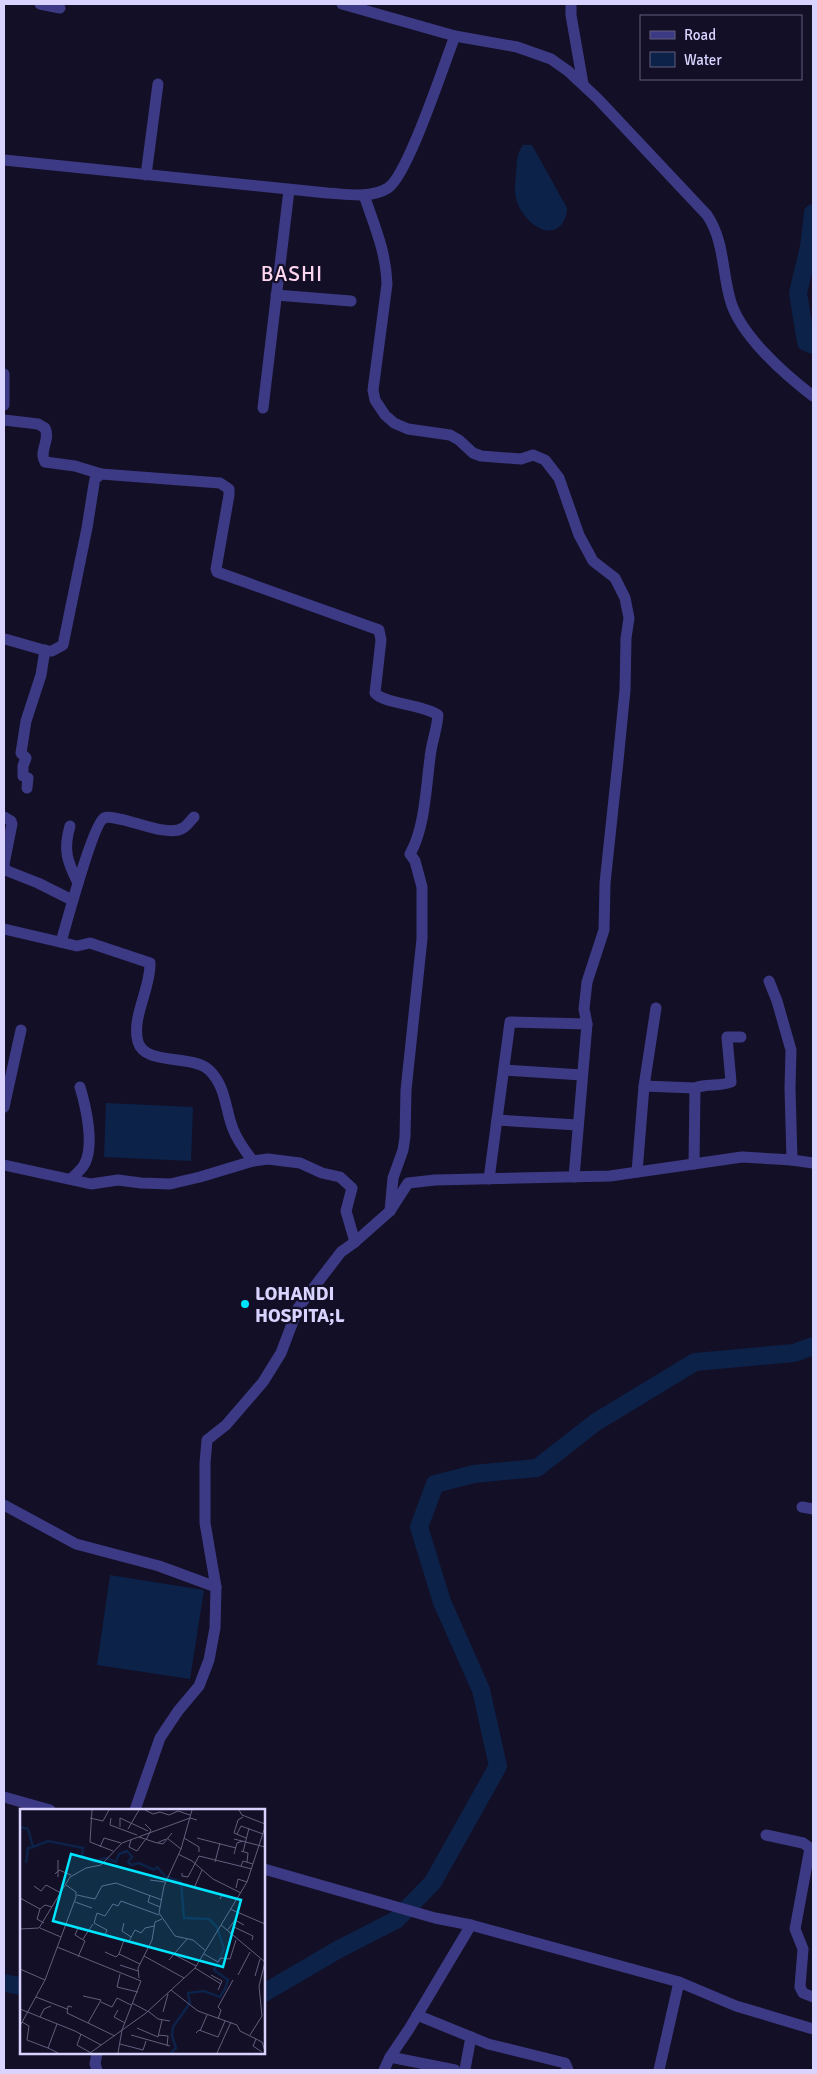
<svg xmlns="http://www.w3.org/2000/svg" width="817" height="2074" viewBox="0 0 817 2074" font-family="Signika,sans-serif">
	<style>
		.water { fill: #0c2248 }
		.lines { fill: none; stroke-linecap: round; stroke-linejoin: round }
		.river { stroke: #0c2248; stroke-width: 18 }
		.minor { stroke: #3d3a85; stroke-width: 11 }
		.poi-dot { fill: #00e5ff; stroke: #130f26; stroke-width: 2 }
		.labels { text-anchor: middle; stroke-width: 4.5; stroke-linejoin: round; paint-order: stroke }
		.poi-label { font-size: 19px; font-weight: bold; fill: #d9d4ff; stroke: #130f26; text-anchor: start }
		.quarter-label { font-size: 21px; letter-spacing: 1px; fill: #ffd6f0; stroke: #130f26 }
		.inset-river { fill: none; stroke: #0c2248; stroke-width: 2.5 }
		.inset-road { fill: none; stroke: #625e7d; stroke-width: 1 }
		.view { fill: #00e5ff; fill-opacity: 0.15; stroke: #00e5ff; stroke-width: 2.5 }
		.inset-edge { fill: none; stroke: #d9d4ff; stroke-width: 2.5 }
	</style>
	<rect width="100%" height="100%" fill="#130f26"/>
	<g class="water">
		<path d="M 523,145 L 532,145 L 567,208 C 567,224 555,236 539,228 C 530,224 520,211 517,202 C 514,193 515,183 516,174 C 517,163 516,154 523,145 Z"/>
		<polygon points="106,1103 193,1107 191,1161 104,1157"/>
		<polygon points="110,1575 204,1590 190,1679 97,1665"/>
	</g>
	<g class="lines">
		<g class="river">
			<polyline points="813,213 809,247 798,293 806,342 813,345"/>
			<polyline points="4,1983 21,1986"/>
			<polyline points="264,1993 339,1949 396,1920 433,1882 498,1766 481,1690 442,1602 419,1527 435,1484 474,1474 537,1468 596,1422 695,1362 794,1353 813,1346"/>
		</g>
		<g class="minor">
			<polyline points="40,4 60,8"/>
			<path d="M 342,4 L 455,36 L 517,47 L 551,59 L 568,71 L 597,98 L 707,215 C 724,240 722,270 730,299 C 739,334 784,374 813,396"/>
			<polyline points="571,4 571,15 583,84"/>
			<path d="M 4,160 L 327,193 C 347,194 370,199 388,188 C 408,175 444,64 455,36"/>
			<polyline points="146,175 158,84"/>
			<path d="M 364,195 C 374,225 386,251 387,284 L 373,390 L 375,400 L 385,415 L 394,423 L 408,429 L 450,435 L 459,440 L 473,453 L 481,456 L 521,459 L 533,455 L 545,460 L 559,478 L 579,535 L 593,561 L 615,578 L 625,598 L 629,618 L 626,638 L 625,690 L 618,761 L 605,883 L 604,930 L 587,982 L 584,1009 L 587,1024 L 574,1177"/>
			<polyline points="276,295 351,301"/>
			<polyline points="4,374 4,405"/>
			<polyline points="263,408 289,190"/>
			<path d="M 4,420 L 38,424 L 45,428 C 51,440 38,452 45,462 L 75,466 L 101,474"/>
			<path d="M 5,639 L 47,651 L 52,651 L 63,645 L 87,528 L 94,484 L 95,479 L 101,474 L 220,483 L 229,489 L 229,495 L 216,569 L 217,572 L 379,630 L 381,640 L 375,693 C 384,704 422,704 438,715 C 437,730 431,744 430,758 C 426,787 425,828 410,854 L 415,861 L 422,887 L 422,939 L 406,1090 L 405,1137 L 403,1150 L 393,1178 L 390,1211"/>
			<polyline points="27,788 28,778 23,776 23,766 26,758 21,753 26,721 41,675 45,650"/>
			<polyline points="4,817 11,821 12,824 4,864 5,870 38,883 72,900"/>
			<path d="M 70,826 C 63,850 67,861 78,883"/>
			<path d="M 4,929 L 77,946 L 90,943 L 150,963 C 151,988 131,1018 138,1042 C 145,1066 192,1054 209,1070 C 226,1086 225,1109 233,1129 C 238,1142 245,1151 253,1161"/>
			<path d="M 61,942 C 66,925 93,824 104,818 C 108,816 114,818 119,819 C 134,821 169,837 183,828 C 187,826 190,821 194,817"/>
			<polyline points="769,981 777,1001 791,1050 790,1088 792,1160"/>
			<polyline points="504,1070 582,1075"/>
			<path d="M 644,1086 L 695,1088 C 707,1083 719,1087 731,1082 L 727,1037 L 741,1037"/>
			<polyline points="4,1107 21,1030"/>
			<polyline points="497,1120 577,1125"/>
			<polyline points="694,1164 695,1088"/>
			<polyline points="4,1165 91,1184 118,1180 141,1183 170,1184 200,1177 253,1161 268,1159 300,1163 322,1173 340,1177 352,1188 346,1211 355,1242"/>
			<polyline points="637,1172 644,1086 656,1008"/>
			<path d="M 71,1179 C 75,1175 81,1170 84,1165 C 95,1146 86,1107 80,1087"/>
			<polyline points="489,1179 510,1022 587,1024"/>
			<polyline points="4,1505 76,1544 159,1566 216,1587"/>
			<polyline points="802,1507 813,1509"/>
			<polyline points="4,1797 50,1810"/>
			<polyline points="135,1810 160,1738 178,1711 199,1686 209,1660 215,1628 216,1587 205,1523 205,1463 207,1440 226,1425 263,1382 281,1353 298,1308 341,1252 355,1242 390,1211 408,1183 435,1180 610,1176 742,1157 792,1160 813,1163"/>
			<polyline points="766,1835 803,1843 810,1848 795,1929 803,1949 800,1987 803,1993 813,1997"/>
			<polyline points="264,1869 435,1918 471,1925 679,1982 736,2006 813,2029"/>
			<polyline points="417,2015 488,2044 565,2063 568,2070"/>
			<polyline points="390,2057 455,2070"/>
			<polyline points="465,2069 471,2037"/>
			<polyline points="97,2070 95,2064 97,2053"/>
			<polyline points="384,2070 390,2057 409,2029 471,1925"/>
			<polyline points="659,2070 679,1982"/>
		</g>
	</g>
	<circle class="poi-dot" cx="245" cy="1304" r="5"/>
	<g class="labels">
		<g class="poi-label">
			<text x="255" y="1300">LOHANDI<tspan x="255" dy="22">HOSPITA;L</tspan></text>
		</g>
		<g class="quarter-label">
			<text x="292" y="281">BASHI</text>
		</g>
	</g>
	<g transform="translate(20 1809)">
		<rect width="245" height="245" fill="#130f26"/>
		<path class="inset-river" d="M 0,18 L 8,20 L 13,38 L 28,32 L 63,39 L 62,47 L 74,53 L 85,49 L 96,53 L 99,45 L 107,42 L 112,48 L 108,53 L 111,56 L 119,54 L 134,61 L 137,58 L 145,67 L 161,73 L 164,109 L 189,110 L 197,118 L 204,140 L 194,161 L 208,171 L 205,180 L 200,188 L 184,182 L 168,184 L 170,194 L 153,218 L 152,227 L 156,239 L 151,244M 6,54 L 8,39 L 13,38"/>
		<path class="inset-road" d="M 72,1 L 70,33 L 93,42M 125,1 L 133,5 L 140,3 L 149,6 L 158,2 L 170,6M 172,1 L 161,40 L 144,77 L 139,104 L 155,127 L 173,131 L 186,142M 219,1 L 222,6 L 245,15M 223,8 L 218,11 L 214,24 L 226,29M 70,9 L 83,12 L 89,1M 91,9 L 90,16 L 117,26M 125,15 L 131,21 L 126,31M 100,18 L 100,9 L 128,22M 108,20 L 119,1M 217,25 L 221,17 L 243,25M 119,28 L 137,34 L 146,30M 147,29 L 161,40M 164,29 L 179,38 L 179,43M 177,29 L 216,39M 214,30 L 245,38M 111,31 L 109,38 L 117,42 L 125,31M 138,34 L 143,35 L 152,24M 80,38 L 84,29 L 101,34M 221,42 L 228,44 L 227,53M 223,43 L 229,19M 158,45 L 172,52 L 193,70 L 221,84M 214,45 L 217,34 L 223,32M 38,51 L 38,68M 195,53 L 200,34M 221,57 L 223,52 L 233,55M 162,64 L 162,67 L 168,68 L 179,47 L 232,60M 35,65 L 39,61 L 51,66M 130,71 L 145,73M 14,77 L 21,82 L 26,76 L 41,84M 174,79 L 182,61M 216,79 L 218,70 L 227,73M 57,86 L 75,90 L 82,77 L 96,74 L 142,91M 130,86 L 128,93 L 140,98M 0,89 L 20,100M 200,90 L 202,86 L 217,90M 55,93 L 72,99M 210,100 L 245,115M 24,114 L 17,110 L 20,100 L 25,96 L 32,98M 104,114 L 102,122 L 111,128M 201,116 L 245,153M 20,119 L 41,128M 0,120 L 19,119 L 50,68 L 66,59 L 81,56 L 102,34 L 170,9 L 177,11M 207,122 L 215,111 L 224,116M 210,125 L 214,118 L 233,127 L 232,131M 85,126 L 87,121 L 74,114 L 77,104 L 85,107 L 93,95 L 98,97 L 101,92 L 139,106M 63,130 L 73,115M 104,131 L 99,145 L 120,155M 109,132 L 115,121 L 121,124 L 125,119 L 134,117M 37,138 L 121,172 L 102,221 L 98,244M 85,143 L 96,148 L 99,145M 184,145 L 198,153 L 201,149 L 210,150 L 216,131M 155,146 L 176,157M 124,147 L 164,169M 58,148 L 65,132 L 55,126 L 58,119 L 67,121M 149,151 L 167,130M 100,156 L 118,162M 175,159 L 201,175M 0,160 L 25,171M 100,165 L 97,178 L 118,183M 191,166 L 202,172 L 198,181M 218,166 L 230,143M 235,167 L 240,150M 119,169 L 118,159 L 132,131 L 135,113 L 142,110M 151,181 L 178,202 L 217,216 L 220,222 L 242,233 L 245,242M 63,187 L 81,191 L 68,214 L 95,227M 16,188 L 47,200M 81,193 L 92,198 L 97,189 L 111,196M 112,194 L 127,202M 52,198 L 48,197 L 47,204 L 68,214M 0,200 L 55,222 L 81,236M 98,201 L 94,208 L 105,214M 128,202 L 138,210 L 150,212M 143,203 L 148,185M 20,208 L 24,200 L 31,197M 198,210 L 201,201 L 198,198 L 213,171M 2,213 L 9,217 L 7,231 L 28,239M 37,215 L 28,239 L 38,244M 0,217 L 25,171 L 56,88 L 56,83 L 46,76M 117,219 L 138,228 L 142,211M 180,222 L 187,206M 176,224 L 179,221 L 198,228 L 205,212M 61,225 L 57,236 L 71,244M 111,226 L 150,237M 138,226 L 148,227 L 147,237M 230,226 L 242,207 L 239,177 L 245,153M 236,230 L 233,237 L 242,243M 100,235 L 123,241 L 126,232M 70,244 L 126,204 L 175,159 L 227,73 L 245,18M 197,244 L 211,213"/>
		<path class="view" d="M 51,45 L 221,91 L 203,158 L 33,112 Z"/>
		<rect width="245" height="245" class="inset-edge"/>
	</g>
	<rect width="817" height="2074" fill="none" stroke="#d9d4ff" stroke-width="10"/>
	<rect x="640" y="15" width="162" height="65" fill="#130f26" stroke="#625e7d"/>
	<rect x="650" y="31" width="25" height="8" fill="#3d3a85" stroke="#625e7d"/>
	<text x="684" y="40" font-size="15" fill="#d9d4ff">Road</text>
	<rect x="650" y="52" width="25" height="15" fill="#0c2248" stroke="#625e7d"/>
	<text x="684" y="65" font-size="15" fill="#d9d4ff">Water</text>
</svg>
